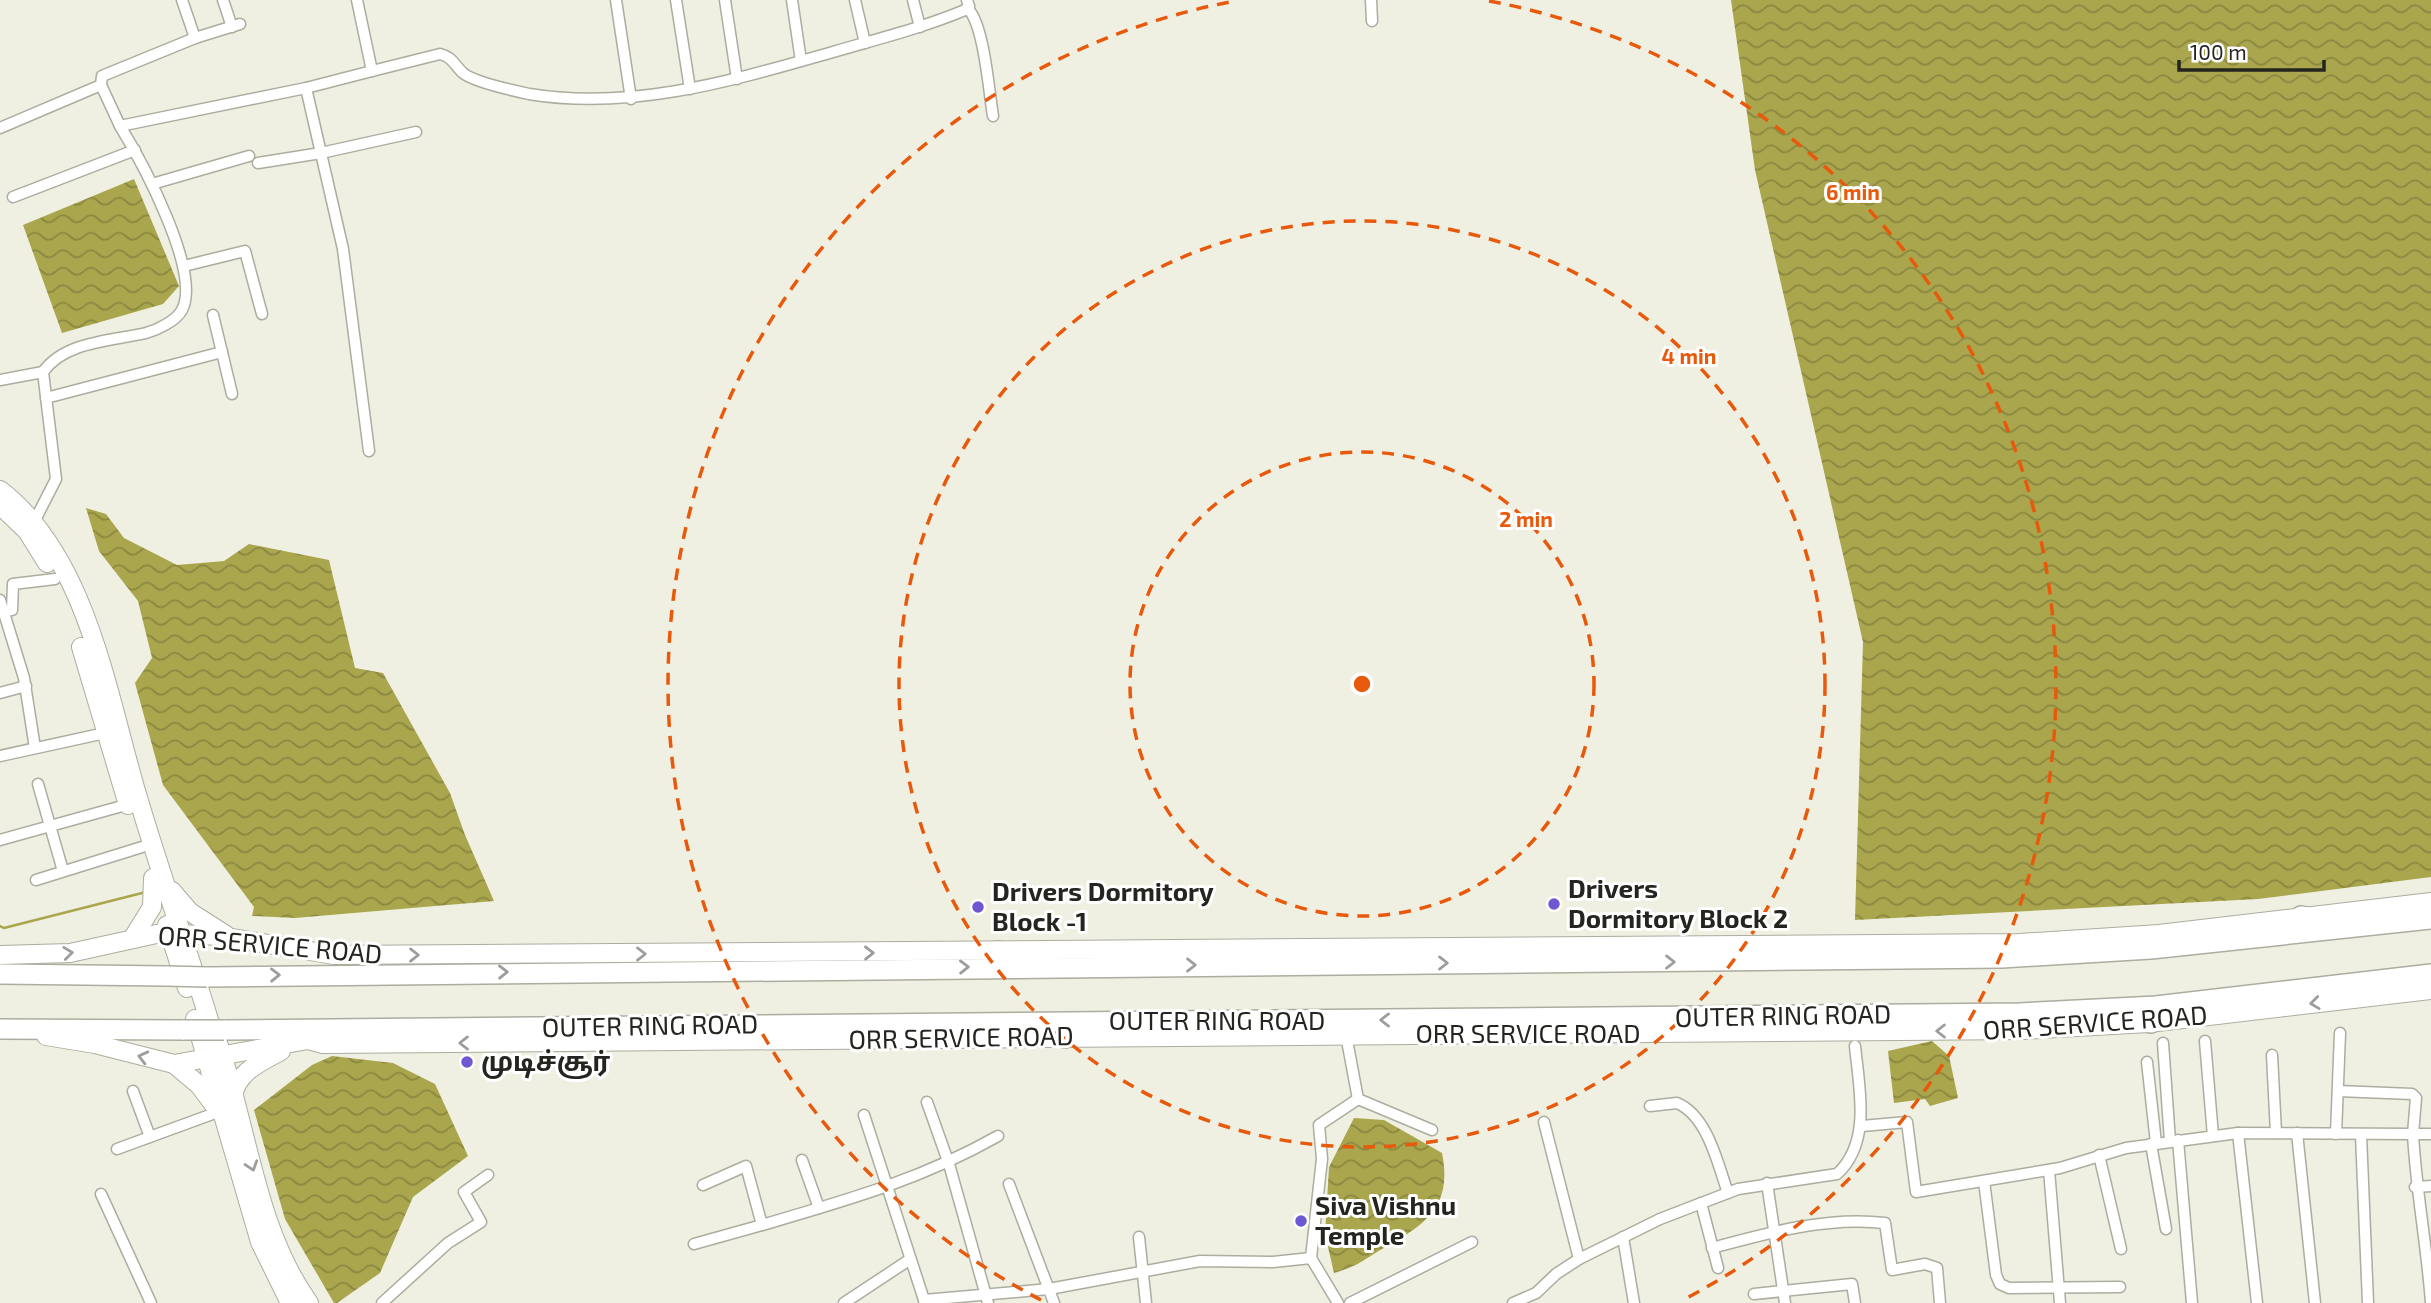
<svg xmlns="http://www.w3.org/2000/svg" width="2431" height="1303" viewBox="0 0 2431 1303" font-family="'Exo 2','Noto Sans Tamil',sans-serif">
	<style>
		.water { fill: url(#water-waves) }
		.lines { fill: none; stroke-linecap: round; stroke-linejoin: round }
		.stream { stroke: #aaa64d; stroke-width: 2.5 }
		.minor-casing { stroke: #acac9f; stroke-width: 13 }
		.primary-casing { stroke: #acac9f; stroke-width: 20 }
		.motorway-casing { stroke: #acac9f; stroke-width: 22 }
		.minor { stroke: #fff; stroke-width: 10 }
		.primary { stroke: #fff; stroke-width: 18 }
		.motorway { stroke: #fff; stroke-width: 19 }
		.motorway-bridge-casing { stroke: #acac9f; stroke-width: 22; stroke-linecap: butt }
		.motorway-bridge { stroke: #fff; stroke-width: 19 }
		.oneway { stroke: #9d9d9b }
		.ring { fill: none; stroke: #e8590c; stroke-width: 3.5; stroke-dasharray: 12 9 }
		.poi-dot { fill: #6d58d2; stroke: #fff; stroke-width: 2.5 }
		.labels { text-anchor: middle; stroke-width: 6; stroke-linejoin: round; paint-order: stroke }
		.poi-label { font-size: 26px; font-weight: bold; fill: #252520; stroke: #fff; text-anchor: start }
		.street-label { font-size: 26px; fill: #252520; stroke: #fff }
		.centre { fill: #e8590c; stroke: #fff; stroke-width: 3.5 }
		.ring-label { font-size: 21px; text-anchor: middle; font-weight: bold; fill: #e8590c; stroke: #fff; stroke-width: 6; stroke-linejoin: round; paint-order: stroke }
	</style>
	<defs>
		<pattern id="water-waves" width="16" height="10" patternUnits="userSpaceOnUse" patternTransform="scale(1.75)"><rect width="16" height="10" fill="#aaa64d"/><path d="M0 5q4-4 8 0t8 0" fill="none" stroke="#8a8740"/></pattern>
	</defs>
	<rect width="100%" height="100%" fill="#f0f0e2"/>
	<g class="water">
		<polygon points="1731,0 2431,0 2431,877 2258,899 1855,920 1863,642 1755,170"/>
		<polygon points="134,179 179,286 163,304 62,333 23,225"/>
		<polygon points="86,508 106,514 124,538 177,565 224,561 249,544 329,560 355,668 383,673 450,793 465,835 494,901 295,918 252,916 254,907 163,785 135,683 152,658 138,601 99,551"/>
		<polygon points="1932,1041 1949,1056 1958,1098 1930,1106 1925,1099 1894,1103 1888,1051"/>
		<polygon points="332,1056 393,1063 435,1084 468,1156 413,1197 380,1273 337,1303 334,1303 285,1219 254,1110 312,1065"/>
		<path d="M 1354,1118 L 1384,1120 L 1442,1153 C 1453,1207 1425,1225 1382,1249 C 1362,1261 1358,1266 1334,1273 L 1325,1234 L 1329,1167 Z"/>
	</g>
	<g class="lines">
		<polyline class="stream" points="0,926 4,928 146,892"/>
		<defs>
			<g id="minor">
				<polyline points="182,0 195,38"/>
				<polyline points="223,0 232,27"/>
				<polyline points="616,0 631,99"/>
				<polyline points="676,0 690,89"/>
				<polyline points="725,0 737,79"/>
				<polyline points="792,0 801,61"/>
				<polyline points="855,0 865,43"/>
				<polyline points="913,0 920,27"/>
				<polyline points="1371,0 1372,21"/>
				<path d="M 967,8 C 984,22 989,93 993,116"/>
				<path d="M 372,71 L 440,54 C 453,57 454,65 463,73 C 474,82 515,91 529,94 C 633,111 734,80 833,52 C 877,39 922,28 965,10 L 969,6 L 967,0"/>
				<polyline points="101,85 102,76 195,38 240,24"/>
				<polyline points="306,88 343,249 369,451"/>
				<polyline points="0,128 101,85 120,126"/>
				<polyline points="258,163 321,153 416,132"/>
				<polyline points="152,184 249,156"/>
				<polyline points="13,197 135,150"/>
				<polyline points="184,266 245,251 262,314"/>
				<polyline points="213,315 232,394"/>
				<polyline points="0,380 43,372"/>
				<polyline points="46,398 222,352"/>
				<path d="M 32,526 L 56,479 L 43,372 C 65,341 112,341 146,333 C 157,330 176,321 182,310 C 202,272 141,160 120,126 L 306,88 L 372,71 L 357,0"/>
				<polyline points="0,600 24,678 35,748"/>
				<polyline points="0,613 12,610 13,584 55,579"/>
				<polyline points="0,693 26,686"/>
				<polyline points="0,756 105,733"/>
				<polyline points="38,784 63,871"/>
				<polyline points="0,840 133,803"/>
				<polyline points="36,880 142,847"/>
				<polyline points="1346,1035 1358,1099 1432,1130"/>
				<polyline points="2205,1041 2213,1136"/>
				<polyline points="2163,1043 2170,1141"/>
				<polyline points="2272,1055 2276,1133"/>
				<polyline points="2147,1062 2156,1143"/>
				<polyline points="133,1091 150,1137"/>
				<polyline points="2338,1091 2412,1094 2416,1098 2413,1134 2431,1134"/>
				<polyline points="927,1102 949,1164 988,1303"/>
				<path d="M 1650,1106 L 1677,1103 C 1708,1116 1718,1165 1728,1193"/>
				<polyline points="864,1115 925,1303"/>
				<polyline points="1544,1122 1579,1259"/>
				<path d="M 1862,1126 L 1907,1122 L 1916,1192 L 2060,1168 L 2126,1148 L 2238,1133 L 2413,1134 C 2416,1191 2427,1246 2431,1303"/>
				<polyline points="2238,1133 2257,1303"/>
				<polyline points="2297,1133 2315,1303"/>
				<polyline points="2336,1134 2340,1033"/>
				<polyline points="2361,1135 2368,1303"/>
				<polyline points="2178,1140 2192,1303"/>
				<polyline points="2151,1144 2166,1229"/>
				<polyline points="117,1149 218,1112"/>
				<polyline points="2099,1155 2121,1249"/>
				<polyline points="802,1160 819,1208"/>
				<polyline points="2049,1170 2060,1303"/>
				<polyline points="1984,1181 1996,1275 2000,1284 2009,1288 2120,1287"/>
				<polyline points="1767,1183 1785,1303"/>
				<polyline points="1009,1184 1054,1303"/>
				<path d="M 703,1185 L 746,1166 L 762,1225 C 847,1200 920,1180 998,1136"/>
				<polyline points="2415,1187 2431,1186"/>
				<polyline points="101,1194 151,1303"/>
				<polyline points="1701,1203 1718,1268"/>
				<polyline points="1139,1237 1146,1303"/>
				<polyline points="1623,1237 1634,1303"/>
				<polyline points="694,1244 762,1225"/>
				<path d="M 1712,1248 C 1767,1233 1828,1216 1885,1223 L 1892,1270 L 1925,1264 L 1937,1268 L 1940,1303"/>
				<polyline points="1311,1258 1322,1159 1319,1125 1358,1099"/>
				<polyline points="1754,1294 1852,1284 1855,1303"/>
				<polyline points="924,1300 1049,1289 1200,1261 1273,1262 1311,1258 1338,1303"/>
				<polyline points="382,1303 448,1243 481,1222 464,1192 488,1175"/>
				<polyline points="844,1303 909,1260"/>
				<polyline points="1350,1303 1472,1242"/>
				<path d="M 1513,1303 L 1536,1293 L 1556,1274 L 1579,1259 L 1660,1219 L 1738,1189 L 1837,1174 C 1872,1142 1859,1088 1855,1046"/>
			</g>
			<g id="primary">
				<path d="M 0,490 C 89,558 108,700 139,801 C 161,875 187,947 209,1020 C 248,1112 250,1220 309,1303"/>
				<polyline points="0,505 27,531 47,563"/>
				<polyline points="81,647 128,805"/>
				<polyline points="172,891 190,912 226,935"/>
				<polyline points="167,925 187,988"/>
				<polyline points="134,936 152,907 153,878"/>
				<polyline points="0,955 70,953 161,933 220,936 334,955 2019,943 2159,934 2431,902"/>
				<polyline points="195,1019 260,1242 290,1303"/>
				<polyline points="46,1036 95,1044 174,1064 308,1040 323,1044 2023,1030 2149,1023 2431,990"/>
				<polyline points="174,1064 199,1085 217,1109"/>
				<path d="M 233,1097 C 236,1072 261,1062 281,1051"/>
			</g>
			<g id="motorway">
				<polyline points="2301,916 2338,922"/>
				<polyline points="2072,948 2101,939"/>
				<polyline points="997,951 1030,959"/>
				<polyline points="0,974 167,976"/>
				<polyline points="207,977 2002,958 2151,949 2431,919"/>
				<polyline points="2118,1016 2151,1023"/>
				<polyline points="0,1029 184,1030"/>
				<polyline points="224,1030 2019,1013 2156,1006 2431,974"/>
				<polyline points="820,1030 852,1039"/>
				<polyline points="1065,1038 1097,1028"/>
			</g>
		</defs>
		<use href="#minor" class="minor-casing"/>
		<use href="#primary" class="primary-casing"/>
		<use href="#motorway" class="motorway-casing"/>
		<use href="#minor" class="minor"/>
		<use href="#primary" class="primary"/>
		<use href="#motorway" class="motorway"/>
		<defs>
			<g id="motorway-bridge">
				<polyline points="167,976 207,977"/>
				<polyline points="184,1030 224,1030"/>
			</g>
		</defs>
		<use href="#motorway-bridge" class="motorway-bridge-casing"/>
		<use href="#motorway-bridge" class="motorway-bridge"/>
	</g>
	<defs><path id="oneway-chevron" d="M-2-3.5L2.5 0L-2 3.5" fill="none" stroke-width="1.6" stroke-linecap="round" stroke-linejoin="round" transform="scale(1.75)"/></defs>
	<g class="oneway">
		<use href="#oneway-chevron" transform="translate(68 953) rotate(-7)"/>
		<use href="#oneway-chevron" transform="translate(869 953) rotate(-1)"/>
		<use href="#oneway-chevron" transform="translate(641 954)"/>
		<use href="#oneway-chevron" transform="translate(414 955)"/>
		<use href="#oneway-chevron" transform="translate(1670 962)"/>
		<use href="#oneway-chevron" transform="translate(1443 963)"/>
		<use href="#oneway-chevron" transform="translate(1191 965)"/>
		<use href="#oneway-chevron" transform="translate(964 967) rotate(-1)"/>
		<use href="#oneway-chevron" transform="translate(503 972) rotate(-1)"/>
		<use href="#oneway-chevron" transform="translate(275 975) rotate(-1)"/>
		<use href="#oneway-chevron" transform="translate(2315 1003) rotate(173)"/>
		<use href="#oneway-chevron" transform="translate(1385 1020) rotate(180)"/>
		<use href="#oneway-chevron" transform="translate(1941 1031) rotate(180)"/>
		<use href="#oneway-chevron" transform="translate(464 1043) rotate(180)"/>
		<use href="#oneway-chevron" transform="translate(143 1057) rotate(-166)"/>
		<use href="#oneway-chevron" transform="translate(252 1166) rotate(72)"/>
	</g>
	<g class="ring">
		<circle cx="1362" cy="684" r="232"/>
		<circle cx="1362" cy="684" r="463"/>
		<path d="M1041 1300A695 695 0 0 1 1235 1M1489 1A695 695 0 0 1 1683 1300"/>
	</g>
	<g class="poi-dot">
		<circle cx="1554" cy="904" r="7"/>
		<circle cx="978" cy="907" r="7"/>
		<circle cx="467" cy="1062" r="7"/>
		<circle cx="1301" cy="1221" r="7"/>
	</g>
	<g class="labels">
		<g class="poi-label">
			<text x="1568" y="898">Drivers<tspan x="1568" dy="30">Dormitory Block 2</tspan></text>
			<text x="992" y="901">Drivers Dormitory<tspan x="992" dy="30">Block -1</tspan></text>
			<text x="481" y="1071">முடிச்சூர்</text>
			<text x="1315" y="1215">Siva Vishnu<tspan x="1315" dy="30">Temple</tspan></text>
		</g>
		<g class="street-label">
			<text transform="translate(270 945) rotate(5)" y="9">ORR SERVICE ROAD</text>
			<text transform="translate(1783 1016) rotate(-1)" y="9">OUTER RING ROAD</text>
			<text x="1217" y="1030">OUTER RING ROAD</text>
			<text transform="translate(2095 1023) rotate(-4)" y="9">ORR SERVICE ROAD</text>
			<text transform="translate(650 1026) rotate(-1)" y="9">OUTER RING ROAD</text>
			<text x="1528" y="1043">ORR SERVICE ROAD</text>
			<text transform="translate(961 1038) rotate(-1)" y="9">ORR SERVICE ROAD</text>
		</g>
	</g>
	<circle cx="1362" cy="684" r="10" class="centre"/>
	<g class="ring-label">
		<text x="1853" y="200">6 min</text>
		<text x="1689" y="364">4 min</text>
		<text x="1526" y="527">2 min</text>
	</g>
	<path d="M2179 60v10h145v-10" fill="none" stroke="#252520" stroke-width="3.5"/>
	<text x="2190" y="60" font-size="21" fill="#252520" stroke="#ffffff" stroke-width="5" paint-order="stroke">100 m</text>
</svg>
